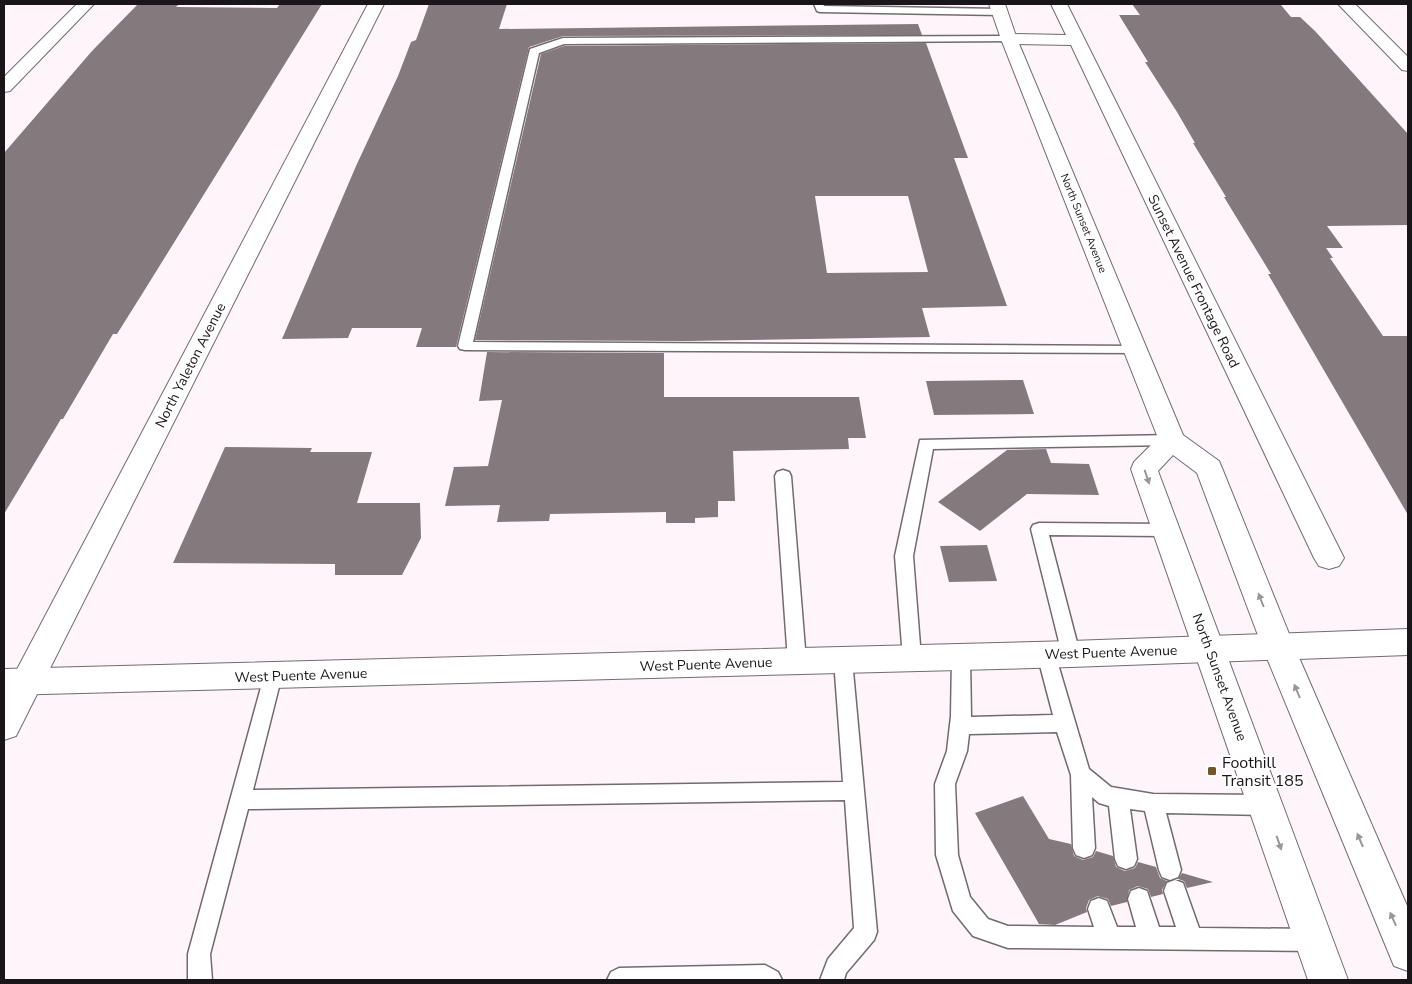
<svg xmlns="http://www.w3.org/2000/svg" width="1412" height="984" viewBox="0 0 1412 984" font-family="'Nunito Sans',sans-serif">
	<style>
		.building { fill: #847a7d; fill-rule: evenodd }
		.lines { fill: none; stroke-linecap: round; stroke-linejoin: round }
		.service-casing { stroke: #726a70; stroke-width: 3 }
		.minor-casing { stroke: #726a70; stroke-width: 2 }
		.secondary-casing { stroke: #726a70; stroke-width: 2 }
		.primary-casing { stroke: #726a70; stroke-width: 2 }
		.service { fill: #fff; fill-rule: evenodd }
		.minor { fill: #fff; fill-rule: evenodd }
		.secondary { fill: #fff; fill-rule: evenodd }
		.primary { fill: #fff; fill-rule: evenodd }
		.oneway { fill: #989697 }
		.poi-dot { fill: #705628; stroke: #fff; stroke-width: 2 }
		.labels { text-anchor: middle; stroke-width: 4; stroke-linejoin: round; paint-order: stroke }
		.far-street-label { font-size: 11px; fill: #191518; stroke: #fff }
		.street-label { font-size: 14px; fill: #191518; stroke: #fff }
		.near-poi-label { font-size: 16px; fill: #191518; stroke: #fff; text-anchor: start }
	</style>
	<rect width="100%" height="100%" fill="#fef5fb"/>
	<g class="building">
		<polygon points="138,4 179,4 176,7 277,8 280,4 322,4 144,291 117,334 113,334 63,419 61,419 4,514 4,153 92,51"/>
		<polygon points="429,4 507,4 499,29 918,24 922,35 563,36 529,47 456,347 416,347 422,328 352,328 348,338 282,339 356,166 398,76 411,42 416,40"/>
		<polygon points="1132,4 1281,5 1291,17 1300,17 1315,31 1408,134 1408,225 1327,226 1343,248 1326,248 1333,258 1330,258 1383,336 1408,336 1408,515 1268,274 1271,274 1224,197 1226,197 1193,143 1195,143 1177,112 1145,62 1148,62 1119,15 1140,15"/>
		<path d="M 926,43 L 968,158 L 954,158 L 1007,306 L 922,308 L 930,337 L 687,341 L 475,340 L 541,54 L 564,46 ZM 815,196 L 908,196 L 928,272 L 827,273 Z"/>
		<polygon points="487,352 664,353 664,397 859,397 866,438 848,438 849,449 733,451 735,501 718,501 718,517 695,518 695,523 666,523 666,512 550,514 549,521 497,522 500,505 445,506 454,467 488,466 502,400 479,401"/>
		<polygon points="1023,380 1034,414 934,415 926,381"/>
		<polygon points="225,447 312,448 310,452 372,452 357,503 420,503 421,538 402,575 335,575 335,564 173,563"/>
		<polygon points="1046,449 1051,463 1089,464 1099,495 1027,494 980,531 938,502 1007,450"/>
		<polygon points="987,545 997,581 949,582 940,546"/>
		<polygon points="1023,796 1049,839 1071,844 1074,856 1083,860 1093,857 1096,851 1113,856 1116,867 1125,871 1135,868 1138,862 1156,867 1160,878 1167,881 1162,890 1163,894 1151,897 1148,889 1138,886 1129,890 1127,902 1111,906 1108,899 1098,896 1089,900 1086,908 1087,912 1055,925 1039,924 975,813"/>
		<polygon points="1182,873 1213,882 1187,888 1184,881 1178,879"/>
	</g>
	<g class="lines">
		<defs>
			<g id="service">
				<polygon points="814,4 823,4 824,6 1001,9 1006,12 1001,15 820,12 817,11"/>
				<polygon points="1009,36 1014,39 1012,41 564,44 539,53 473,342 1136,346 1141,347 1143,350 1141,353 465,350 460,349 458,346 530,49 563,38"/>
				<polygon points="1172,435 1177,436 1180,440 1177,444 1172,445 933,449 913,556 921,658 919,663 912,666 905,663 903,658 895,556 920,440"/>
				<polygon points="783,470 789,472 791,476 806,661 804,666 797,669 790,666 788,661 775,476 777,472"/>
				<polygon points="1039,523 1165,524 1171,526 1173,530 1171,534 1165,536 1049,535 1080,654 1078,659 1071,662 1064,659 1062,654 1031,529 1033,525"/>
				<polygon points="1046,646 1053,649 1055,654 1089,769 1111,787 1153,794 1265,795 1272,798 1275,805 1272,812 1265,815 1166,813 1181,870 1178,877 1170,880 1162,877 1159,870 1145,811 1130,809 1137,859 1134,866 1126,869 1118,866 1115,859 1109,806 1099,803 1092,797 1095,848 1092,855 1084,858 1076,855 1073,848 1071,775 1057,732 969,734 967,751 955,784 958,855 970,897 988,919 1008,926 1094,927 1088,909 1091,901 1099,898 1107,901 1117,927 1136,927 1128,899 1131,891 1139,888 1147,891 1159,927 1176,927 1164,891 1167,883 1175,880 1183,883 1199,928 1314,929 1322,932 1325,940 1322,948 1314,951 1008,948 973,936 953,911 936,855 935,784 947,751 951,716 952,657 954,652 961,649 968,652 970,657 971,717 1053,715 1037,654 1039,649"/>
				<polygon points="843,652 850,655 852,660 877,932 874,940 846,973 844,980 820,980 828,959 854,928 845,800 248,809 210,954 212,980 188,980 188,954 266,669 273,667 280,669 282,675 253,790 843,782 834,660 836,655"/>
				<polygon points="765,965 778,972 782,980 607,980 611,972 619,968"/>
			</g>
			<g id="minor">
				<polygon points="77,4 94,4 10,91 4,92 4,77"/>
				<polygon points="368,4 384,4 16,736 4,740 4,694"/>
				<polygon points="1051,4 1067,4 1344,558 1339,566 1329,569 1319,566 1314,558 1071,45 1009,44 1003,42 1001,39 1003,36 1009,34 1066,35"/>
				<polygon points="1338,4 1355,4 1408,57 1408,71 1402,70"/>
			</g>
			<polygon id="secondary" points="1408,629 1408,655 1071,667 4,695 4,669 1071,641"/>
			<polygon id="primary" points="989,4 1005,4 1017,39 1183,435 1219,461 1222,468 1294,646 1408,908 1408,971 1394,966 1262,646 1197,473 1173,455 1158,471 1348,980 1308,980 1131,469 1134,462 1158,438 1001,39"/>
		</defs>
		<use href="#service" class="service-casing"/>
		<use href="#minor" class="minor-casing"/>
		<use href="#secondary" class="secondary-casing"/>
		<use href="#primary" class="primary-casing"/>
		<use href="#service" class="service"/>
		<use href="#minor" class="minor"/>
		<use href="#secondary" class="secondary"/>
		<use href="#primary" class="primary"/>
	</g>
	<defs><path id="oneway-solid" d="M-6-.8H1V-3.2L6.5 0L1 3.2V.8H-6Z" transform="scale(1.25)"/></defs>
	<g class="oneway">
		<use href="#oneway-solid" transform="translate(1147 477) rotate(71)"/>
		<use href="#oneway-solid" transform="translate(1261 600) rotate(-111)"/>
		<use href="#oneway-solid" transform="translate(1297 691) rotate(-113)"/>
		<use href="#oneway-solid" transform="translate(1360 840) rotate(-113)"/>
		<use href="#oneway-solid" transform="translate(1279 843) rotate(71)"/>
		<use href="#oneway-solid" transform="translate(1393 919) rotate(-114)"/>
	</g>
	<rect class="poi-dot" x="1207" y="766" width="10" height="10" rx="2.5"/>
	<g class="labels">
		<g class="far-street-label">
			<text transform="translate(1084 223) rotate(68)" y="4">North Sunset Avenue</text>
		</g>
		<g class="street-label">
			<text transform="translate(1194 281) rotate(64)" y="5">Sunset Avenue Frontage Road</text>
			<text transform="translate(190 365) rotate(-63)" y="5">North Yaleton Avenue</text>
			<text transform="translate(1111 652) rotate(-2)" y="5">West Puente Avenue</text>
			<text transform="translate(706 664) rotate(-2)" y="5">West Puente Avenue</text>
			<text transform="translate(301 675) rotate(-2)" y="5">West Puente Avenue</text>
			<text transform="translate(1220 677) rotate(70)" y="5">North Sunset Avenue</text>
		</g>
		<g class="near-poi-label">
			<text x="1222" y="768">Foothill<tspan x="1222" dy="18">Transit 185</tspan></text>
		</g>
	</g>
	<rect width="1412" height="984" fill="none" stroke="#191518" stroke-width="10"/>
</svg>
